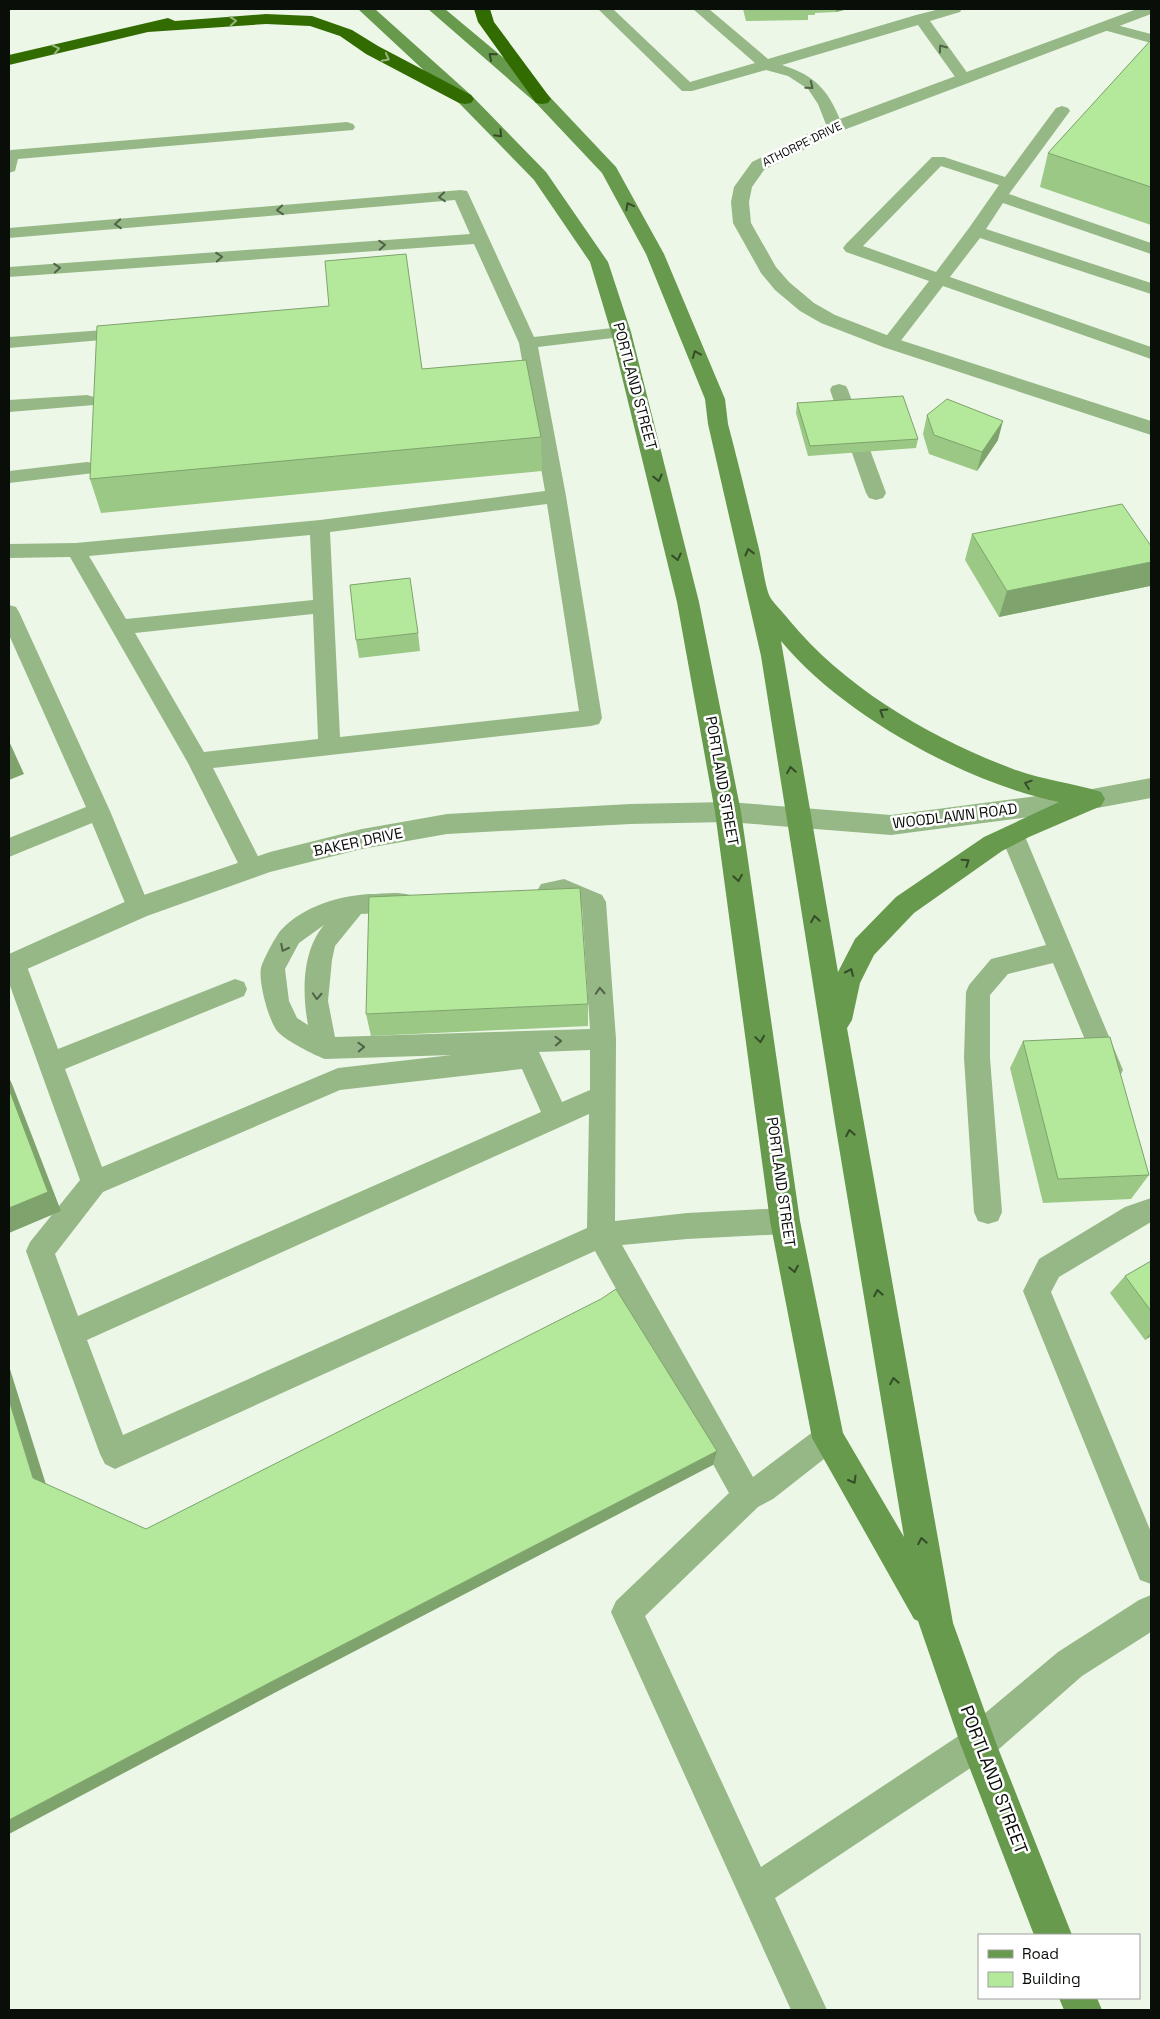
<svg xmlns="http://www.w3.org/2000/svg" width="1160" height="2019" viewBox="0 0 1160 2019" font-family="'Space Grotesk',sans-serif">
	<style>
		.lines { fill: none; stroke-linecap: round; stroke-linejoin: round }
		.service { fill: #96b886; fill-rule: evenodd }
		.minor { fill: #96b886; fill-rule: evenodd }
		.tertiary { fill: #96b886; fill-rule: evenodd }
		.secondary { fill: #679a4d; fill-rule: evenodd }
		.motorway { fill: #326c00; fill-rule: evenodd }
		.wall { fill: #9bc885 }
		.shaded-wall { fill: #7ea36c }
		.building { fill: #b4e99b; stroke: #7ea36c }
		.oneway { stroke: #98b680 }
		.oneway2 { stroke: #506348 }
		.oneway3 { stroke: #344d28 }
		.labels { text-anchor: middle; stroke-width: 5; stroke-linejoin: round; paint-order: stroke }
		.far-street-label { font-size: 12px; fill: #0a0e09; stroke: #fff }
		.street-label { font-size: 15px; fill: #0a0e09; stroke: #fff }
		.near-street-label { font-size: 18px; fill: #0a0e09; stroke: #fff }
	</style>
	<rect width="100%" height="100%" fill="#edf7e8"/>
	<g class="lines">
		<g class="service">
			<path d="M 598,9 L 613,9 L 690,82 L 755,63 L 693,9 L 709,9 L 768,59 L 916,15 L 940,9 L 962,9 L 960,12 L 930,21 L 971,78 L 968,81 L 958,81 L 918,25 L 782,65 C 818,76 830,93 843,127 L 841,130 L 829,130 L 827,127 L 818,104 L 808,89 L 788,76 L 766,70 L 692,91 L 682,91 Z"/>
			<polygon points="1105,22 1151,34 1151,43 1100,29 1098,26 1100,23"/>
			<path d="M 1062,106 L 1068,108 L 1070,111 L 1009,194 L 1151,243 L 1151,254 L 1003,203 L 986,229 L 1151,283 L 1151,294 L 980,238 L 950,277 L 1151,347 L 1151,359 L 943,286 L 896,347 L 890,349 L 884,347 L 881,343 L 884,339 L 929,281 L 846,252 L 843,248 L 846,244 L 932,157 L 944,157 L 1005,177 L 1056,108 ZM 941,166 L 999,185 L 969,228 L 936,272 L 863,246 Z"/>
			<polygon points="347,122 353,124 355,127 353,130 18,159 15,171 9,173 9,151 11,150"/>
			<path d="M 461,190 L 467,191 L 469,195 L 534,337 L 621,327 L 627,328 L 630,332 L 627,336 L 621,337 L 538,347 L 566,496 L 602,718 L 599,724 L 591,726 L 213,768 L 264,868 L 260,875 L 252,877 L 244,875 L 188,763 L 70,557 L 9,558 L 9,544 L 76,543 L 320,520 L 545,491 L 519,343 L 474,244 L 9,277 L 9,267 L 470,234 L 455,200 L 9,238 L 9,228 ZM 547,504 L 579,711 L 340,737 L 330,532 ZM 310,535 L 313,600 L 126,619 L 89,556 ZM 313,614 L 318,739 L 204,752 L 135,633 Z"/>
			<polygon points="131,328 137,329 140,333 137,337 9,348 9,337"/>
			<polygon points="839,384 846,386 848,390 886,493 883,498 876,500 869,498 866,493 830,390 832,386"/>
			<polygon points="87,395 94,397 96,401 94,405 9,412 9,400"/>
			<polygon points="87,462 94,463 97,468 94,473 9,483 9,471"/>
			<polygon points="9,605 16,607 19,612 110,811 150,908 146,915 138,918 130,915 92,823 9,857 9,838 86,807 9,635"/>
			<polygon points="1012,825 1020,828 1024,834 1123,1070 1119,1078 1110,1081 1101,1078 1053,963 1008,974 990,995 990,1058 1002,1212 998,1221 988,1224 978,1221 974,1212 964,1058 966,992 969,985 991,959 1046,945 1000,834 1004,828"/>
			<path d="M 564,879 L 602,895 L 606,902 L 616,1039 L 615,1221 L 687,1213 L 785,1208 L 795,1212 L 799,1221 L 795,1230 L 785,1234 L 687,1239 L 622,1245 L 753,1477 L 818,1428 L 828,1423 L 838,1428 L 843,1438 L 838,1448 L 773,1499 L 758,1507 L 645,1616 L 761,1867 L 966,1731 L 978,1727 L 990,1731 L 994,1743 L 990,1755 L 775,1898 L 827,2010 L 791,2010 L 611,1612 L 616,1601 L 729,1493 L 595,1251 L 115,1469 L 105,1464 L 100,1454 L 26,1251 L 30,1242 L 80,1180 L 9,983 L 9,955 L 14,953 L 23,956 L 58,1049 L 235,979 L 244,982 L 247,989 L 244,996 L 65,1069 L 102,1167 L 338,1068 L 452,1055 L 325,1059 C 314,1055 287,1041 279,1033 C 269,1024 258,981 261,968 C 263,960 277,933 283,928 C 305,906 339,896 369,894 C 383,894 397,891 410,895 L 414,902 L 410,909 L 402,912 L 361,914 L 335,946 L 332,960 L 328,1001 L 335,1037 L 590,1029 L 582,907 L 562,899 L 549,901 L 541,898 L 537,891 L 541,884 ZM 324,925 C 302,951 302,992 308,1025 L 297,1018 L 289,1001 L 285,969 L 299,943 ZM 590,1050 L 590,1090 L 562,1102 L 539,1052 ZM 522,1069 L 541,1112 L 78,1316 L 55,1254 L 103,1192 L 340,1090 ZM 589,1114 L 587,1228 L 123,1435 L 87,1340 Z"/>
			<polygon points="1151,1198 1151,1222 1059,1277 1051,1292 1151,1532 1151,1584 1140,1580 1023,1291 1039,1259 1125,1207"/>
		</g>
		<g class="minor">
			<polygon points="1137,9 1151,9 1151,14 841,131 764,170 752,187 749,202 751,223 776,267 789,282 814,303 835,315 897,339 1151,421 1151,435 883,347 821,323 800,311 775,290 761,273 733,223 731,202 734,187 752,162 829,123"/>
			<polygon points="1151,1595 1151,1632 1082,1676 991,1756 978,1761 965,1756 960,1743 965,1730 1058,1652 1139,1600"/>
		</g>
		<polygon class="tertiary" points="1151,778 1151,798 1092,809 891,835 728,822 630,824 447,834 362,849 270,872 147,916 9,977 9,954 129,900 270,852 362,829 447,814 630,804 728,802 891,815 1092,789"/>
		<g class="secondary">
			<path d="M 358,9 L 375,9 L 471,95 L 546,172 L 608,262 L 631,332 L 699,602 L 741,812 L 800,1221 L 843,1433 L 904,1537 L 835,1123 L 761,656 L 708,424 L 705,399 L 646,254 L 602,173 L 536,103 L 428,9 L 445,9 L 548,95 L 616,167 L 664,254 L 725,399 L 728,424 C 739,466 749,507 759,549 C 762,561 765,587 770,597 C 774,604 784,613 789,620 C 846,689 931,738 1013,769 C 1042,780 1072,783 1101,792 L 1105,799 L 1101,806 L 1029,837 L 1002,851 L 914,913 L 874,955 L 860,983 L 852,1020 L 847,1028 L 953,1623 L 996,1743 L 1072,1935 L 1034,1935 L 960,1743 L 918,1621 L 914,1619 L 812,1438 L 770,1221 L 715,812 L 677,602 L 611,332 L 590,262 L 534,180 L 459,103 ZM 781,641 C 842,715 966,783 1059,802 L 984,837 L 896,897 L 855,939 L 838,972 Z"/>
			<polygon points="1059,1998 1097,1998 1102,2010 1064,2010"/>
		</g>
		<g class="motorway">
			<polygon points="474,9 490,9 494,22 551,99 548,103 542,104 536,103 478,22"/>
			<polygon points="266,14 312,16 352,30 378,46 471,95 474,99 471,103 465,104 459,103 366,54 340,36 310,26 266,24 148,32 9,65 9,55 168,18 175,21"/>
		</g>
	</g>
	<g class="wall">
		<polygon points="743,9 848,9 836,12 815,13 815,15 808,15 808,20 746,21"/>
		<polygon points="1151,40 1151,225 1040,187 1048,153"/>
		<polygon points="329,306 422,369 541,437 542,471 101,513 90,479"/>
		<polygon points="797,403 918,439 916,448 808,456 796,413"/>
		<polygon points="927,415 998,440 977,471 929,454 923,434"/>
		<polygon points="972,534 1150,586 999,617 965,560"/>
		<polygon points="418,633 420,651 359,658 356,640"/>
		<polygon points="588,1004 588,1026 371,1036 366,1014"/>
		<polygon points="1023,1041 1149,1175 1131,1199 1043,1203 1010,1068"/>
		<polygon points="1151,1261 1151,1336 1145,1340 1110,1293 1125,1276"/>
	</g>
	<g class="shaded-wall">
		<polygon points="837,9 848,9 836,12"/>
		<polygon points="1003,421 998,440 977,471 982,452"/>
		<polygon points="1151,562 1151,583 1150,586 999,617 1007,591"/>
		<polygon points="9,741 24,774 9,780"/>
		<polygon points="9,1078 12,1084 61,1211 9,1233"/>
		<polygon points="1151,1333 1151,1336 1145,1340"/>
		<polygon points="9,1366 48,1491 33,1478 9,1400"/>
		<polygon points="717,1451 713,1465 280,1690 9,1834 9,1820 271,1682"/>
	</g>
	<g class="building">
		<polygon points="1151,40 1151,187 1048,153"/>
		<polygon points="406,254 422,369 526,360 541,437 90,479 97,326 329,306 325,261"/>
		<polygon points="903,396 918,439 810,446 797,403"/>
		<polygon points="947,399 1003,421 982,452 934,435 927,415"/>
		<polygon points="1122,504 1151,546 1151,562 1007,591 972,534"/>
		<polygon points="410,578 418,633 356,640 350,585"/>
		<polygon points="580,888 588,1004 366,1014 369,897"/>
		<polygon points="1110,1037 1149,1175 1058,1179 1023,1041"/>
		<polygon points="9,1089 48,1192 9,1208"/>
		<polygon points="1151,1261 1151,1311 1125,1276"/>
		<polygon points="616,1289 717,1451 271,1682 9,1820 9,1400 33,1478 146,1529 601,1299"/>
	</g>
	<defs><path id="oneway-chevron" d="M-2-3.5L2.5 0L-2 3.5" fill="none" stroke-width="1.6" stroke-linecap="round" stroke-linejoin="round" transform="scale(1.25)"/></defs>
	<g class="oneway">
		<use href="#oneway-chevron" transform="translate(233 21) rotate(-4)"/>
		<use href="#oneway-chevron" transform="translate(56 49) rotate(-13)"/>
		<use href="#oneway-chevron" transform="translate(386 58) rotate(28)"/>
	</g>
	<g class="oneway2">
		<use href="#oneway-chevron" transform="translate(942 48) rotate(-125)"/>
		<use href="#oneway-chevron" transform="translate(810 86) rotate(39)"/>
		<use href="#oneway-chevron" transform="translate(442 197) rotate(175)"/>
		<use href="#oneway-chevron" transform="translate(280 210) rotate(175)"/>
		<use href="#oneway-chevron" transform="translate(118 224) rotate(175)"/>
		<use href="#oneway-chevron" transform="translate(382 245) rotate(-4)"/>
		<use href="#oneway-chevron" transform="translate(219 257) rotate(-4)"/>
		<use href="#oneway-chevron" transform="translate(57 268) rotate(-4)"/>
		<use href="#oneway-chevron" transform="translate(284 948) rotate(117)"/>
		<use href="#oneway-chevron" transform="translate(600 991) rotate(-93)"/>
		<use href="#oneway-chevron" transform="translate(317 996) rotate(93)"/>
		<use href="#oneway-chevron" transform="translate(558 1041) rotate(-2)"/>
		<use href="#oneway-chevron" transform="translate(361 1047) rotate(-2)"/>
	</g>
	<g class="oneway3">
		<use href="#oneway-chevron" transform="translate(492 56) rotate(-140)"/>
		<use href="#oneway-chevron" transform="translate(499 134) rotate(46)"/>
		<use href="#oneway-chevron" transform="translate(629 206) rotate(-118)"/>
		<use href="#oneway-chevron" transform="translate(696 354) rotate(-112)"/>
		<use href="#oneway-chevron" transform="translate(658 478) rotate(76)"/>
		<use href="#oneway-chevron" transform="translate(749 552) rotate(-104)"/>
		<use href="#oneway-chevron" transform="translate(677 557) rotate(76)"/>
		<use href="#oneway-chevron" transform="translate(883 712) rotate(-148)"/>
		<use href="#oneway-chevron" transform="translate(791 770) rotate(-99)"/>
		<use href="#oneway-chevron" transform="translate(1028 784) rotate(-161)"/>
		<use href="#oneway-chevron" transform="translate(966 862) rotate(-34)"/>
		<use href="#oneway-chevron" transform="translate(738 878) rotate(81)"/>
		<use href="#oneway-chevron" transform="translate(815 919) rotate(-99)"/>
		<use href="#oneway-chevron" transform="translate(850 972) rotate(-66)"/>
		<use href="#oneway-chevron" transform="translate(760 1039) rotate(82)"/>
		<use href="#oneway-chevron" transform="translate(850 1133) rotate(-100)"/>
		<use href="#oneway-chevron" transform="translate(794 1269) rotate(79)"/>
		<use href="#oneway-chevron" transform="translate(878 1293) rotate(-100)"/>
		<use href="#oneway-chevron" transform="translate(894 1381) rotate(-100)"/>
		<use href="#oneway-chevron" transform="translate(853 1480) rotate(60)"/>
		<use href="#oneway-chevron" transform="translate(922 1541) rotate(-100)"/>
	</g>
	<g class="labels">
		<g class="far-street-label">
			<text transform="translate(802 144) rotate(-26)" y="4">ATHORPE DRIVE</text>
		</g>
		<g class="street-label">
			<text transform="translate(635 386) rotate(75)" y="5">PORTLAND STREET</text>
			<text transform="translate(722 781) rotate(80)" y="5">PORTLAND STREET</text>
			<text transform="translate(955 816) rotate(-7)" y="5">WOODLAWN ROAD</text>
			<text transform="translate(358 842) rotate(-12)" y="5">BAKER DRIVE</text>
			<text transform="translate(781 1182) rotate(82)" y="5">PORTLAND STREET</text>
		</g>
		<g class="near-street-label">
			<text transform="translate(994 1780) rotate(69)" y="6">PORTLAND STREET</text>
		</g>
	</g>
	<rect width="1160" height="2019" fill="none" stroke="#0a0e09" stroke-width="20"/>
	<rect x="978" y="1934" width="162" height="65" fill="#ffffff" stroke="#9d9f9d"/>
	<rect x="988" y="1950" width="25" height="8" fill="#679a4d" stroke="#9d9f9d"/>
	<text x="1022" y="1959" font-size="15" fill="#0a0e09">Road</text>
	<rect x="988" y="1972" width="25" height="15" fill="#b4e99b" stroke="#9d9f9d"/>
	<text x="1022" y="1984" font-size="15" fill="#0a0e09">Building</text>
</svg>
